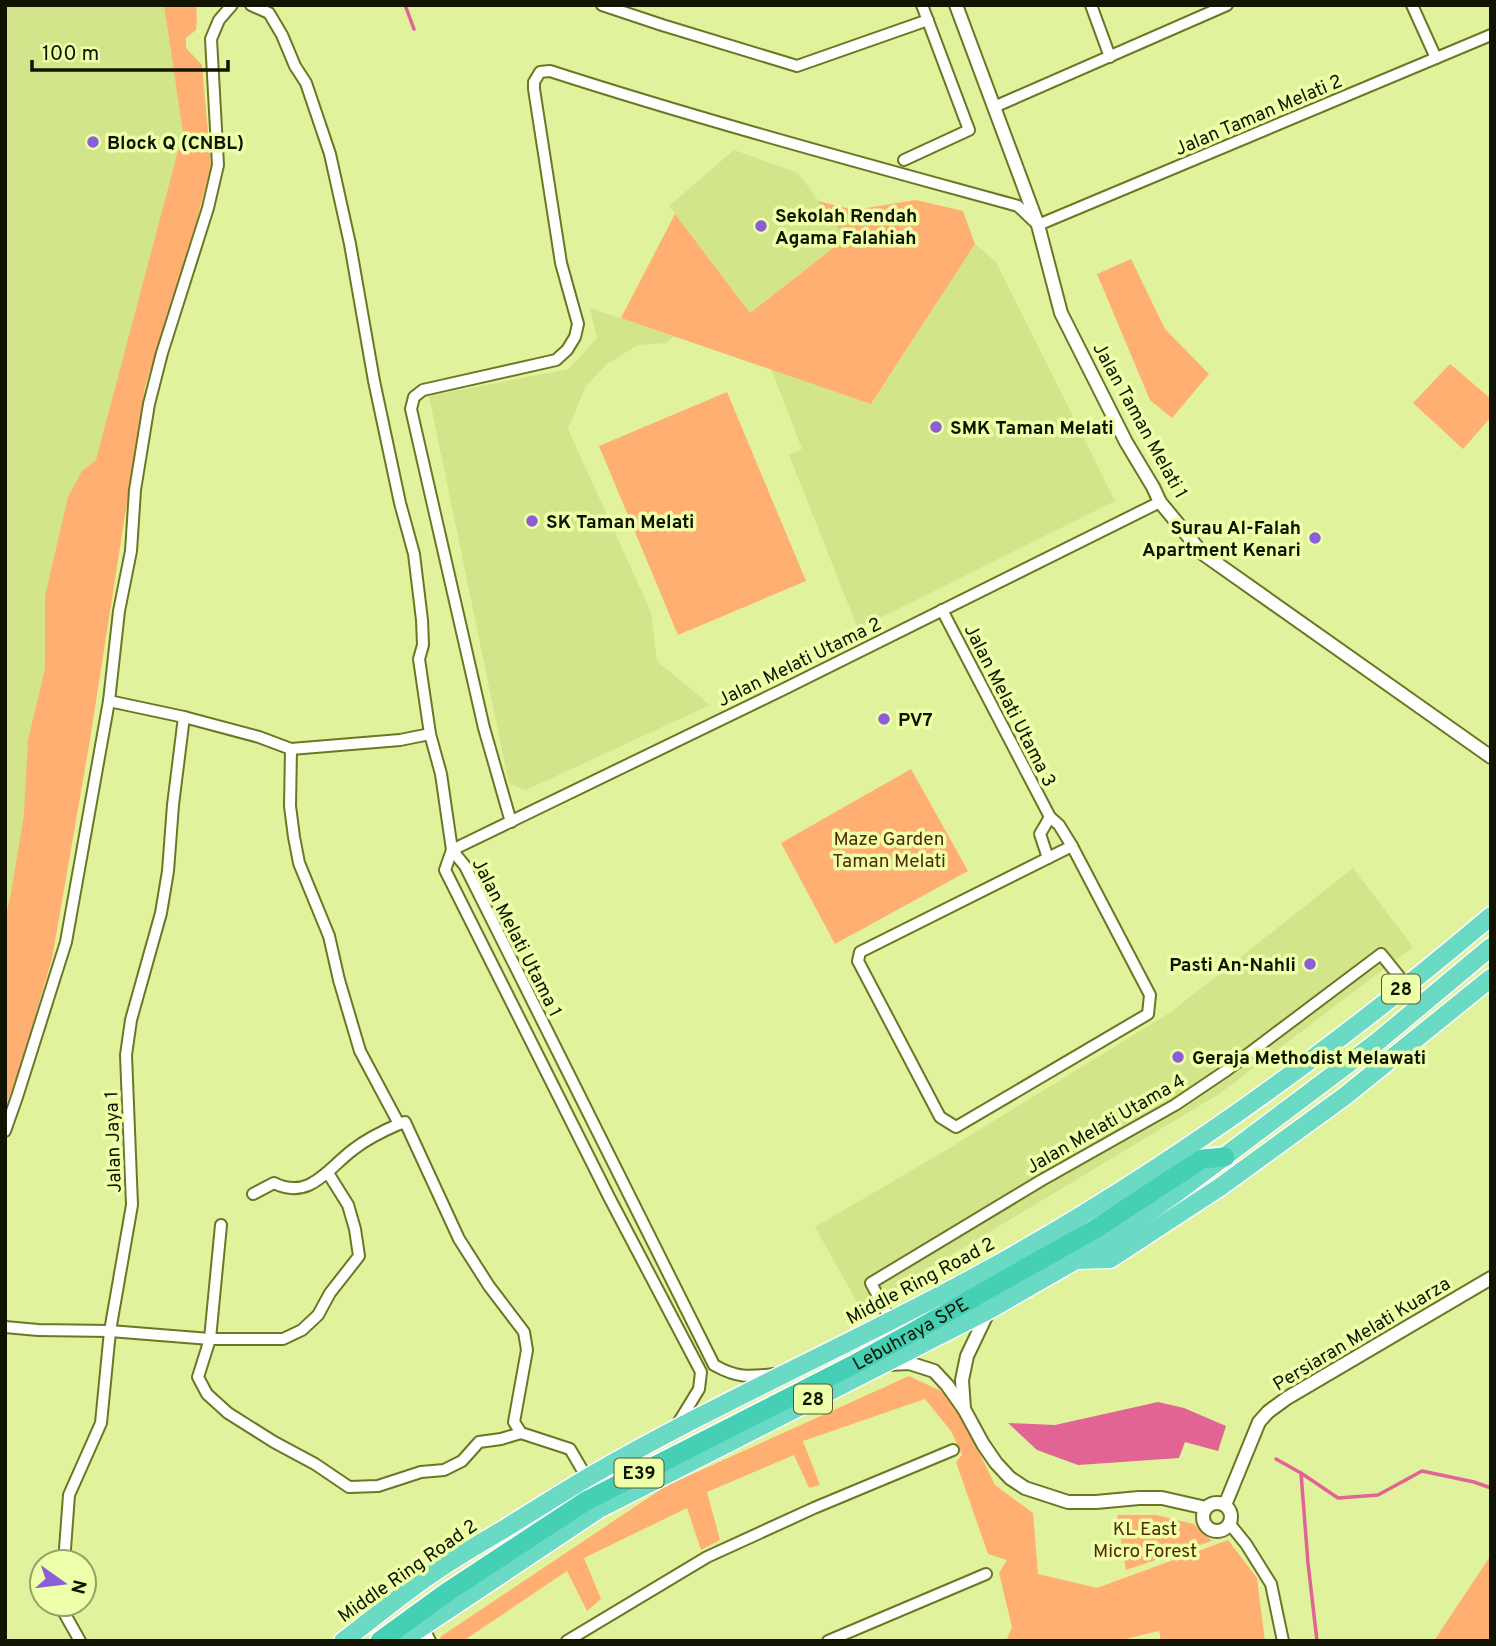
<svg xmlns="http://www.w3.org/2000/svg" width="1496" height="1646" viewBox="0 0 1496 1646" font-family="Overpass,sans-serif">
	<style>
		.built { fill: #d3e58a }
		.green { fill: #ffaf71 }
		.water { fill: #e26495 }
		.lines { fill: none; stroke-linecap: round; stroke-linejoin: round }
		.stream { stroke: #e26495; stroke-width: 3.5 }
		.minor-casing { stroke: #6a7723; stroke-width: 14 }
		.tertiary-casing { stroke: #6a7723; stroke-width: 16 }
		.trunk-casing { stroke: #fff; stroke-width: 21 }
		.motorway-casing { stroke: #fff; stroke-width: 23 }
		.minor { stroke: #fff; stroke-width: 10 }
		.tertiary { stroke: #fff; stroke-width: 12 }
		.trunk { stroke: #6adac4; stroke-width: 18 }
		.motorway { stroke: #45d0b6; stroke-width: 19 }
		.poi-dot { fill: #8b5dd7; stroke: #efa; stroke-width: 2.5 }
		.labels { text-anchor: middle; stroke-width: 7; stroke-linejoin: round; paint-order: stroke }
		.shield { fill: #efa; stroke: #535a33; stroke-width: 2 }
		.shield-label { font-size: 18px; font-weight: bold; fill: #111400 }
		.street-label { font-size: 19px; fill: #111400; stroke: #efa }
		.poi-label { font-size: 19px; font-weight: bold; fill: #111400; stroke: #efa; text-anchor: start }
		.park-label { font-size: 19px; fill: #532a02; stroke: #efa }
	</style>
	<rect width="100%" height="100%" fill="#e1f29d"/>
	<g class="built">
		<polygon points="5,5 169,5 184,132 5,952"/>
		<polygon points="734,150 798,173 846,238 750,313 669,206"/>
		<polygon points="975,244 996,262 1115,501 858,629 789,455 802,449 771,369 872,403"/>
		<polygon points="590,308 674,336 666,343 638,345 607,364 586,386 568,429 651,612 657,661 710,705 526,790 509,784 429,396 569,369 597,338"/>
		<polygon points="1353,868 1413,947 1219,1094 861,1309 815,1227 943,1152 1171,1012"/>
	</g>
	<g class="green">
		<polygon points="164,5 196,5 197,19 196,30 186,38 186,48 202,65 211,167 197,219 145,387 90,740 52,959 19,1070 5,1108 5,921 11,893 24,815 28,740 45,669 45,596 68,497 82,471 96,460 183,132"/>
		<polygon points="916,200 963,211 975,244 871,404 621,318 675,214 750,313 846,238 818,201 854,210"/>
		<polygon points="1131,259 1165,329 1209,374 1172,418 1150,400 1097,274"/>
		<polygon points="1450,364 1491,399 1491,417 1463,449 1413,403"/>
		<polygon points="727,392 806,581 678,635 599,446"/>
		<polygon points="911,769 968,871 835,944 781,843"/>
		<polygon points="909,1376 943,1392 968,1429 995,1485 1033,1513 1038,1574 1097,1588 1228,1540 1257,1578 1265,1641 1161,1641 1159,1631 1117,1641 1003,1641 1007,1639 1012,1627 999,1573 1007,1560 988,1554 956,1462 962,1455 951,1431 925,1399 803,1441 820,1485 809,1488 794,1455 707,1492 720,1540 701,1550 687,1508 584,1558 601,1599 587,1611 567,1571 466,1639 466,1641 442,1641 440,1637 666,1486"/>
		<polygon points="1117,1515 1156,1515 1194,1524 1212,1541 1126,1570"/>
		<polygon points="1491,1555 1491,1641 1434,1641"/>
	</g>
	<polygon class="water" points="1158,1402 1184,1408 1226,1426 1218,1451 1185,1442 1179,1458 1078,1465 1037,1450 1008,1423 1055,1425"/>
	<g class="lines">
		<g class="stream">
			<polyline points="405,5 414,29"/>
			<polyline points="1276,1459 1301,1473 1338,1498 1378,1495 1422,1471 1474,1482 1491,1488"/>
			<polyline points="1301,1473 1308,1563 1317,1641"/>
		</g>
		<defs>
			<g id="minor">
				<polyline points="251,5 269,13 282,35 295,66 306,83 330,154 350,244 374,381 400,503 414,554 422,620 423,645 419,659 430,734 441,774 452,850 445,870 609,1197 701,1372 699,1389 677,1425"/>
				<polyline points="602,5 662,25 797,66 928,20"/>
				<polyline points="1091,5 1110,57"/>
				<polyline points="1412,5 1436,58"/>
				<polyline points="994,107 1227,5"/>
				<polyline points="904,160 969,130 922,5"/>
				<polyline points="942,610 1050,817 1059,825 1072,846"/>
				<polyline points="109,701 184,717 259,737 291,749 400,740 430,734"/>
				<polyline points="291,749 290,806 294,837 299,863 329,936 339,980 360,1051 399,1124 405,1122 459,1239 489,1286 524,1332 527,1350 514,1422 521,1433 570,1449 587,1478"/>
				<path d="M 511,822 L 484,728 L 411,409 L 414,397 L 423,390 L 556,360 L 567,350 L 575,337 L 578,324 L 561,263 L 534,89 L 534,82 L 540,72 L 550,71 C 705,121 862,163 1018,206 L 1038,225 L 1491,35"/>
				<polygon points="1072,846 1150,995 1148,1014 956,1127 940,1117 858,961 860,952"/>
				<polyline points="452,850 784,689 1160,502"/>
				<path d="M 452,850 L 465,866 L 714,1365 C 737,1378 748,1377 774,1374"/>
				<polyline points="1048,858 1040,834 1050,817"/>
				<polyline points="5,1131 17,1097 66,942 109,701 119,611 131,551 135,490 149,404 162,353 208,208 218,165 211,39 219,20 232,5"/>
				<path d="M 253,1194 L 274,1183 C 310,1201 328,1168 354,1149 C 368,1138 383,1131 399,1124"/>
				<polyline points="221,1225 210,1339 198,1377 207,1394 228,1413 274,1442 315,1464 349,1487 378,1486 421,1472 444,1470 462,1461 479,1442 501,1439 521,1433"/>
				<polyline points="891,1321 871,1283 1042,1180 1175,1105 1227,1070 1381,954 1406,985"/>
				<polyline points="5,1327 38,1330 110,1331 210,1339 283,1339 302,1330 318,1315 330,1293 359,1256 355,1229 348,1205 328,1173"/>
				<polyline points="1229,1523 1246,1544 1271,1584 1283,1641"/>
				<polyline points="64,1562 69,1495 101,1423 110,1331 132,1205 126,1055 131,1020 161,913 168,871 173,805 184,717"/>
				<polyline points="62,1604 62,1609 80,1641"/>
				<polyline points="422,1625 430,1641"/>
				<polyline points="567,1641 707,1557 814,1508 953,1450"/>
				<polyline points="828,1641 986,1574"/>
			</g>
			<g id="tertiary">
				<polyline points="956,5 1038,225 1061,313 1126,442 1153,487 1160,502 1202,553 1491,757"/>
				<polyline points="889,1364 909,1363 934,1371 947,1385 964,1409 983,1444 996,1463 1010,1478 1025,1488 1068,1502 1096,1502 1139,1498 1162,1498 1206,1508"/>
				<polyline points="964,1409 962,1380 967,1356 989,1310"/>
				<circle cx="1217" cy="1517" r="14"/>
				<polyline points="1225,1505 1259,1422 1268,1412 1287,1398 1491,1278"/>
			</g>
			<g id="trunk">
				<polyline points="1076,1260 1110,1259 1220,1187 1345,1096 1491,978"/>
				<path d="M 343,1641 C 374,1618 404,1592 436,1571 C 458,1556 482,1542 506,1528 C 533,1511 560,1494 587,1478 C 716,1403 852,1344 982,1273 C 1164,1173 1333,1050 1491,916"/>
				<polyline points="401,1641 599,1509 989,1310 1076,1260 1125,1229 1172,1196 1377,1042 1491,947"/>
			</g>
			<g id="motorway">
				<path id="s1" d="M 380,1641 L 446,1593 L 586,1501 L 851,1366 L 913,1332 L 1095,1229 L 1202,1159 L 1225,1157"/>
			</g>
		</defs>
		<use href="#minor" class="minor-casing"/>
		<use href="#tertiary" class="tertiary-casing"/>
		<use href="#trunk" class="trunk-casing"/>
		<use href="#motorway" class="motorway-casing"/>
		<use href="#minor" class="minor"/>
		<use href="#tertiary" class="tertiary"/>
		<use href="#trunk" class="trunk"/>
		<use href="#motorway" class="motorway"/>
	</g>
	<g class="poi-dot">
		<circle cx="93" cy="142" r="7"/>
		<circle cx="761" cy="226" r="7"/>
		<circle cx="936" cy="427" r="7"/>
		<circle cx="532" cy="521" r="7"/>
		<circle cx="1315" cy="538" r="7"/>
		<circle cx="884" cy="719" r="7"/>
		<circle cx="1310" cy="964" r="7"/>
		<circle cx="1178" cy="1057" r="7"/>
	</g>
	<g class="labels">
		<g class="shield">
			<rect x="1382" y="974.5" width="38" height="29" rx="5"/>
			<rect x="794" y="1384.5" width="38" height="29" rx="5"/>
			<rect x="614.5" y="1458.5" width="49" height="29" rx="5"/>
		</g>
		<g class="shield-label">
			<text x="1401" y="995">28</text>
			<text x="813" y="1405">28</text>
			<text x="639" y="1479">E39</text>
		</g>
		<g class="street-label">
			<text transform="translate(1258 114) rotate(-23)" y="7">Jalan Taman Melati 2</text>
			<text transform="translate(1141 420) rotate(61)" y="7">Jalan Taman Melati 1</text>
			<text transform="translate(799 661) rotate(-26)" y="7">Jalan Melati Utama 2</text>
			<text transform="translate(1011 705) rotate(63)" y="7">Jalan Melati Utama 3</text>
			<text transform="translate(518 937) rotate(63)" y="7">Jalan Melati Utama 1</text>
			<text transform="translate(1105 1123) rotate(-30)" y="7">Jalan Melati Utama 4</text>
			<text transform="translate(112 1142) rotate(-92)" y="7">Jalan Jaya 1</text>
			<text transform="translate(920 1280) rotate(-28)" y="7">Middle Ring Road 2</text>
			<text dy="7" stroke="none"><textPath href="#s1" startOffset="614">Lebuhraya SPE</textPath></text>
			<text transform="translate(1361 1333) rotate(-31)" y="7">Persiaran Melati Kuarza</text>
			<text transform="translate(407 1570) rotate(-35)" y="7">Middle Ring Road 2</text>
		</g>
		<g class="poi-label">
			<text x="107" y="149">Block Q (CNBL)</text>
			<text x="775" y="222">Sekolah Rendah<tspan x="775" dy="22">Agama Falahiah</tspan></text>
			<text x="950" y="434">SMK Taman Melati</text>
			<text x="546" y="528">SK Taman Melati</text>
			<text x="1301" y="534" text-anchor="end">Surau Al-Falah<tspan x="1301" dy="22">Apartment Kenari</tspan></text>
			<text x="898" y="726">PV7</text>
			<text x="1296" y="971" text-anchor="end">Pasti An-Nahli</text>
			<text x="1192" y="1064">Geraja Methodist Melawati</text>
		</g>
		<g class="park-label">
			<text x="889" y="845">Maze Garden<tspan x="889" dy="22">Taman Melati</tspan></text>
			<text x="1145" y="1535">KL East<tspan x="1145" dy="22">Micro Forest</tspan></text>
		</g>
	</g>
	<rect width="1496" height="1646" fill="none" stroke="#111400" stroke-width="14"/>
	<g transform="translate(63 1583) rotate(104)"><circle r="33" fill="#eeffaa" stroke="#96a166" stroke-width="2"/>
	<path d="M0-5L12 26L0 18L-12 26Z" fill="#8b5dd7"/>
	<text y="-10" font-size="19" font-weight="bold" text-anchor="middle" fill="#111400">N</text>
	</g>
	<path d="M32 60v10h196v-10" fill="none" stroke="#111400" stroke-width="3.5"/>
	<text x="42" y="60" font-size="21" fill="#111400" stroke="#eeffaa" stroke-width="5" paint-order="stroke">100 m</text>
</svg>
